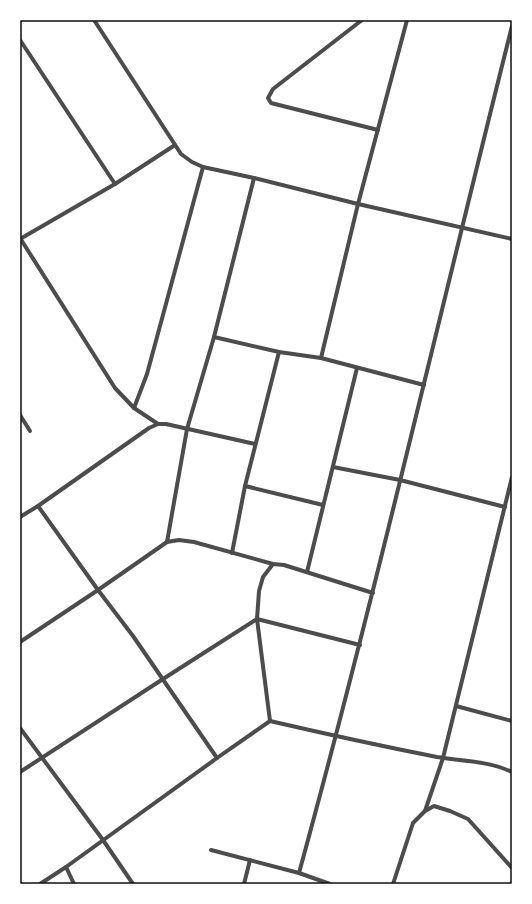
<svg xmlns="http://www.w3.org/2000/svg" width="532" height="904" viewBox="0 0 532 904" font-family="Inter,sans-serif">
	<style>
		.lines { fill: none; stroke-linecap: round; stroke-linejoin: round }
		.minor { stroke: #4c4c4c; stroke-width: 4 }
		.neatline { fill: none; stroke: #111; stroke-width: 1.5 }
	</style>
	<rect width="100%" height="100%" fill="#fff"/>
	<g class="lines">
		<g class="minor">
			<polyline points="94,20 181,154 192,162 203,167 254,178 358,204 512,239"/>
			<polyline points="362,20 273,89 268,98 271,103 378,130"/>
			<polyline points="20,40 115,184"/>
			<polyline points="254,178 214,337 187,429 167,542 179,540 194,542 273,564"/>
			<polyline points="20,238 115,388 134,408 158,424"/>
			<polyline points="20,239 115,184 175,145"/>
			<polyline points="214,337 279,352 321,358 424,385"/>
			<polyline points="321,358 358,204 407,20"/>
			<polyline points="134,408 147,374 203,167"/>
			<polyline points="20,415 30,431"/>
			<polyline points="333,467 400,480 505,507"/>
			<polyline points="245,486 323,505"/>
			<polyline points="38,506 98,590 133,636 217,758"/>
			<polyline points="20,517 38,506 149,428 158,424 166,424 255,444"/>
			<polyline points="232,553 245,486 279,352"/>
			<polyline points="307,572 357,368"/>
			<polyline points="20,642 98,590 167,542"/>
			<polyline points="456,706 512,721"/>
			<polyline points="270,721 257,619 259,591 263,577 273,564 284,565 373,593"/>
			<polyline points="20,728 103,840 133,884"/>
			<polyline points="20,772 163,679 257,619 360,645"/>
			<polyline points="425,811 434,806 450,811 468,819 512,868"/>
			<polyline points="211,850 299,873 330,884"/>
			<polyline points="66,867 74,884"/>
			<path d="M 299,873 C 376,592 441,308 512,26"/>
			<path d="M 40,884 L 66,867 L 217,758 L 270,721 C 326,734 381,746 437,757 C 462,761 489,761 512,772"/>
			<polyline points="244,884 250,860"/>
			<polyline points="393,884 413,823 425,811 443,758 512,477"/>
		</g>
	</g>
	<rect width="532" height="904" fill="none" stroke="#ffffff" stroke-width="42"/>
	<rect x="21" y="21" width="490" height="862" class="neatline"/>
</svg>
